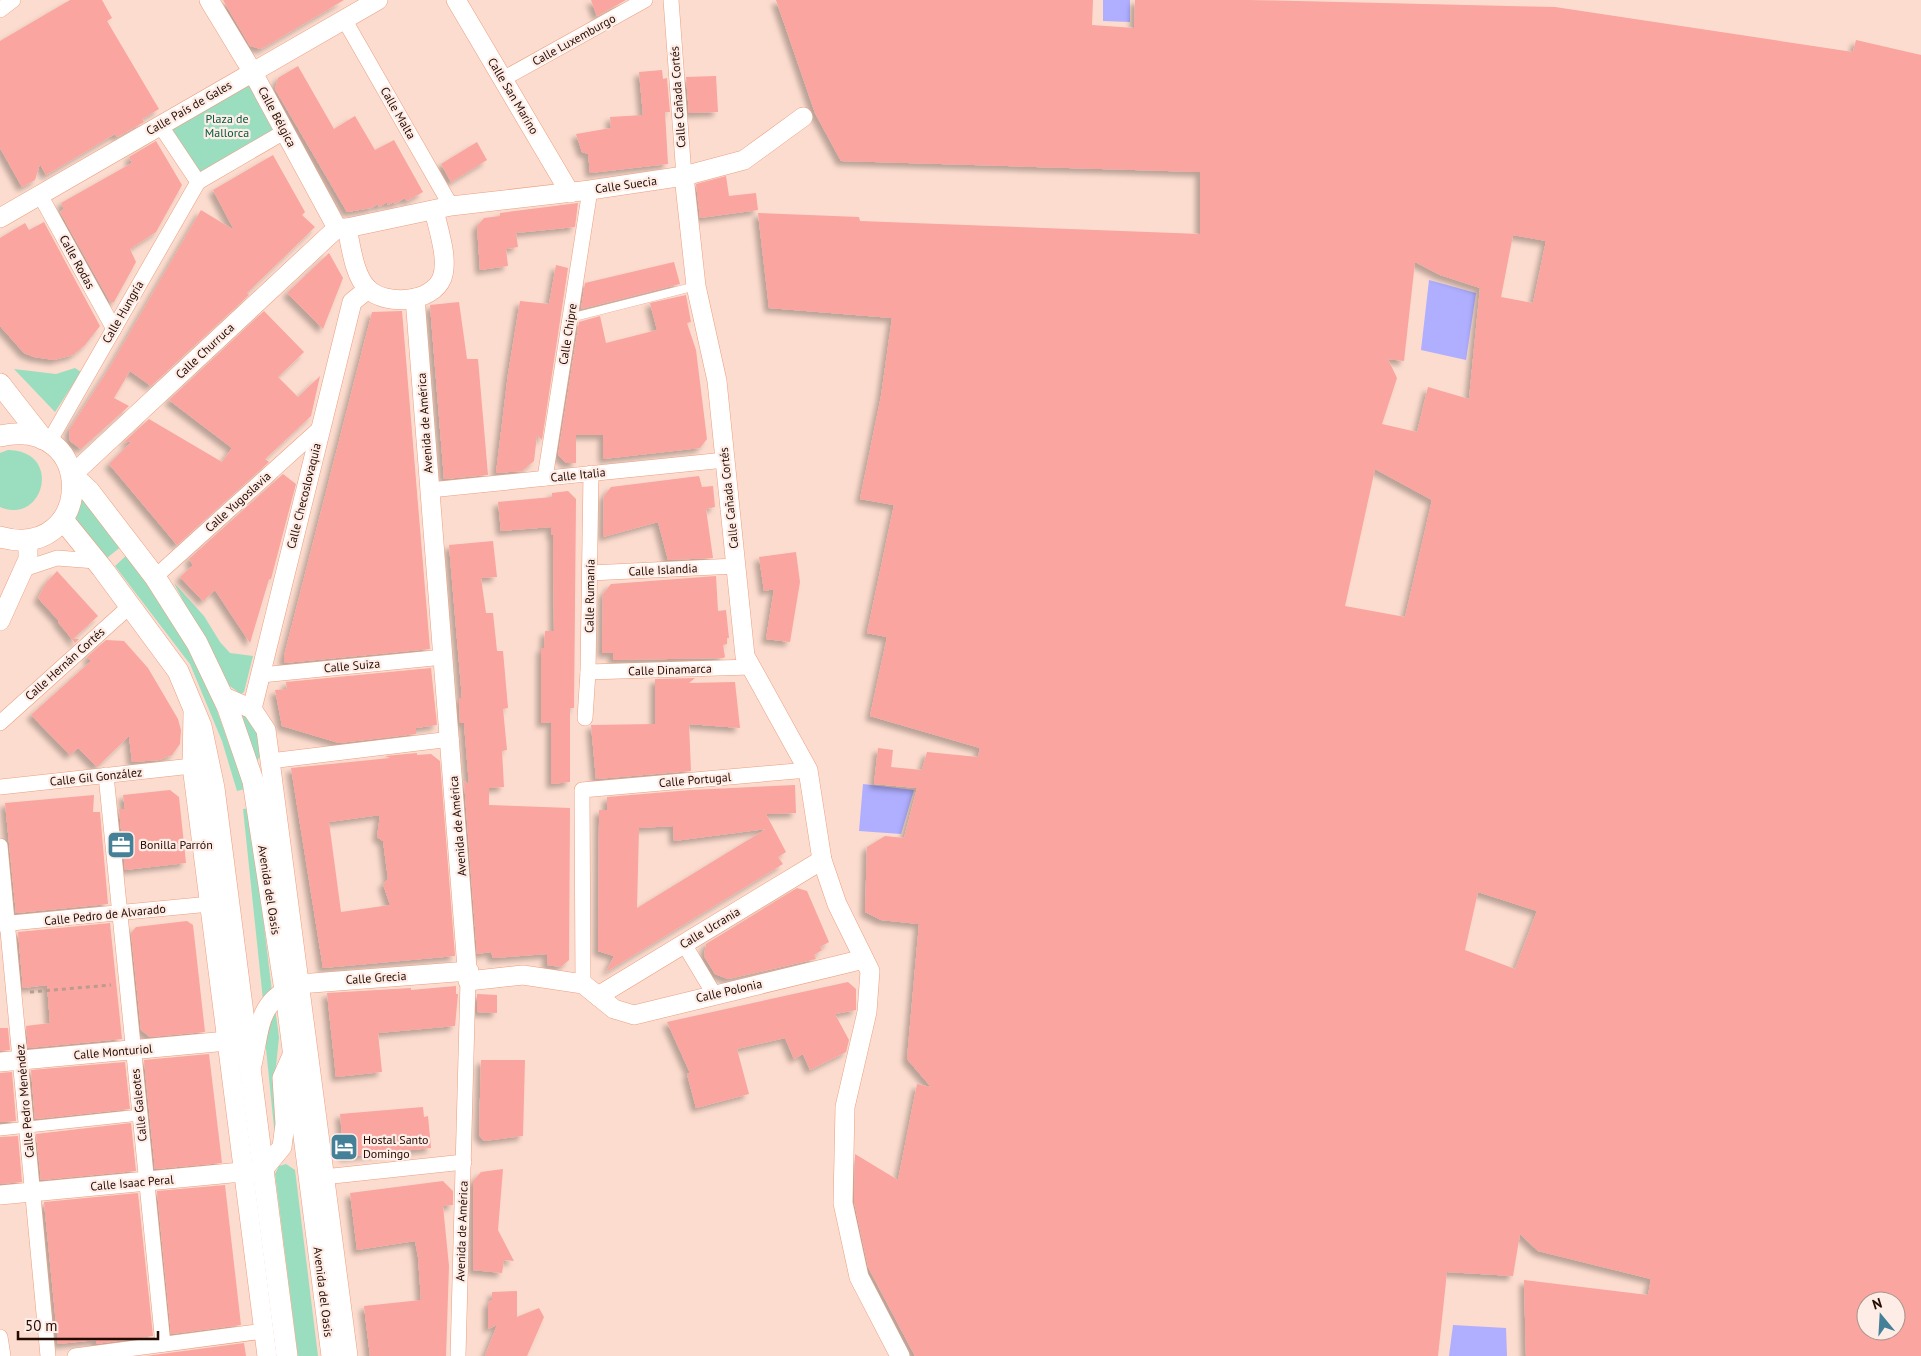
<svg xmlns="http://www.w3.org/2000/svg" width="1921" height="1356" viewBox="0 0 1921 1356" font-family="'PT Sans',sans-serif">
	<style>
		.green { fill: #9bdebf }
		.water { fill: #afaeff }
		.building { fill: #faa59f; fill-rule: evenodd; filter: url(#shadow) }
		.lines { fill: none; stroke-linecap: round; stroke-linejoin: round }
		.service-casing { stroke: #eb9f7f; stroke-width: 9 }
		.pedestrian-casing { stroke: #eb9f7f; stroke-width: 12 }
		.minor-casing { stroke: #eb9f7f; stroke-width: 16 }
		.tertiary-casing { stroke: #eb9f7f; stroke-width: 20 }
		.secondary-casing { stroke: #eb9f7f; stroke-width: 22 }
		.path { stroke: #ba9c8f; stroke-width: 3; stroke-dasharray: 4 4; stroke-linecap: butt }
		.service { stroke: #fff; stroke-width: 8 }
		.pedestrian { stroke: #fff; stroke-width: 11 }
		.minor { stroke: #fff; stroke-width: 15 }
		.tertiary { stroke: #fff; stroke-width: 19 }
		.secondary { stroke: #fff; stroke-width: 21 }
		.labels { text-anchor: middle; stroke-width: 4.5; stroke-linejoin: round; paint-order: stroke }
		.street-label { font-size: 12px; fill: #260b02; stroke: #feede6 }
		.park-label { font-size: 12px; fill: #00583c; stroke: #feede6 }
		.poi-label { font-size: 12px; fill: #260b02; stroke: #feede6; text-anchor: start }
	</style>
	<defs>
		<filter id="shadow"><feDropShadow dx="-4.5" dy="4.5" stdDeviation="2.5" flood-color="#0004"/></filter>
	</defs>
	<rect width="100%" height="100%" fill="#fcdcce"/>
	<g class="green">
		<polygon points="252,71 284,132 198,182 160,125"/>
		<polygon points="75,368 81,372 55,412 14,369 56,374"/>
		<path d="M 8,450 C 64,451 43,526 0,507 L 0,453 Z"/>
		<polygon points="78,490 123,545 107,558 70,513"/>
		<polygon points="129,553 180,632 214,702 245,789 237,791 222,741 190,664 115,566"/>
		<polygon points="174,583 204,616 220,642 230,653 253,656 244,692 241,694 224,682"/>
		<polygon points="237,708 257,724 264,750 254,766"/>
		<polygon points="250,808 272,992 263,1000 243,809"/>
		<polygon points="275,1008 279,1037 275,1076 282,1121 276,1147 264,1029"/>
		<polygon points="286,1164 295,1170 318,1356 298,1356 275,1174 279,1166"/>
	</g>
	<g class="water">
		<polygon points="1103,0 1130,0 1130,22 1103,21"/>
		<polygon points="1429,280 1476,293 1466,360 1421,350"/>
		<polygon points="863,784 914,790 901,834 859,831"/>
		<polygon points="1453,1325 1506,1328 1507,1356 1449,1356"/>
	</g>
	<g class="building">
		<polygon points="70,0 102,0 112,18 107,21 159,109 142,119 144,122 117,137 115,134 46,175 40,164 35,180 22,187 0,148 0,41"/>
		<polygon points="223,0 344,0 261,49 250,46"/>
		<polygon points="591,0 626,0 597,16"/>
		<path d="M 776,0 L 1093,0 L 1092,25 L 1134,28 L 1135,0 L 1249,0 L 1555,7 L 1853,52 L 1856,40 L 1921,55 L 1921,1356 L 1526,1356 L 1524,1280 L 1648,1295 L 1651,1279 L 1538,1251 L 1520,1234 L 1513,1276 L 1447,1272 L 1438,1356 L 915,1356 L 868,1267 L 854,1202 L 855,1154 L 898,1180 L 917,1084 L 931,1087 L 907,1059 L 919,924 L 881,920 L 865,912 L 867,847 L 885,836 L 904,838 L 917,788 L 874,784 L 878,748 L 893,750 L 891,767 L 922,770 L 927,752 L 978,757 L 980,748 L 870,716 L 887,637 L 867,633 L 894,505 L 860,499 L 881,396 L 892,318 L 769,308 L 758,213 L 859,217 L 860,221 L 1200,234 L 1200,172 L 841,161 L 815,113 ZM 1513,235 L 1546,241 L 1533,303 L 1501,297 ZM 1415,262 L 1440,275 L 1480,288 L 1469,399 L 1428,387 L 1417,432 L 1382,424 L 1397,378 L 1388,359 L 1404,361 ZM 1375,469 L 1432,500 L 1405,617 L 1345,606 ZM 1478,892 L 1537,911 L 1515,969 L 1465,950 ZM 1866,1301 L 1896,1301 L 1896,1331 L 1866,1331 Z"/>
		<polygon points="298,66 334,129 355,116 375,150 394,140 423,192 407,201 405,198 394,204 394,202 388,205 387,202 379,207 378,204 371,208 347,212 275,89 278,78"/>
		<polygon points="662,70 663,79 667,78 670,112 665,112 668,164 590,173 588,154 582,152 576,134 611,128 610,117 643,115 639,72"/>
		<polygon points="716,76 718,112 689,113 686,77"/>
		<polygon points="156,141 182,185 156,232 130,249 136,262 114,302 110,302 60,212 64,209 61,203 132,163 129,157"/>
		<polygon points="477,142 487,160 451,182 441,164"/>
		<polygon points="273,155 305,212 302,215 315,227 247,293 249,295 151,386 130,371 114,398 129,406 81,449 70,441 69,430 110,367 201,210 234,230 213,190"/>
		<polygon points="726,176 729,196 756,193 758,210 700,218 696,184"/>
		<polygon points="578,203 575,227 516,233 518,247 506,249 508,266 480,270 477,226 484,218 500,216 500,213"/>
		<polygon points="44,222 100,326 85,345 73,355 54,360 34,357 24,353 0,326 0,238 25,223 29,230"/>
		<polygon points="329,253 343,278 323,329 287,293"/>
		<polygon points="674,262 680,284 581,309 585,283"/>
		<polygon points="556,265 568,268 542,440 537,435 534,461 522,471 496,473 508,374 520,301 549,304"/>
		<polygon points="686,295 691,322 687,323 696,350 707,439 700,448 603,459 603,435 576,435 576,463 566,463 558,455 579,322 600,316 606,343 657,330 650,303"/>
		<polygon points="459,302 467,359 478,359 488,475 444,479 430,305"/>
		<polygon points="264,311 304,352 278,377 298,397 320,376 311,416 265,459 269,462 177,545 109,464 132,441 123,443 149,419 222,462 232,448 169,400"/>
		<polygon points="402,311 430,649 284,663 284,656 372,312"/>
		<polygon points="283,474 296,484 271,579 269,579 250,643 215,590 203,601 180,577 193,565 189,559"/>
		<polygon points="699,476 702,487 713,486 715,507 706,509 713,558 668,560 658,522 603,537 604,496 611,487"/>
		<polygon points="568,491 576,499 574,708 570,708 570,782 551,784 551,722 541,723 541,648 544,648 545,631 554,631 553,535 551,535 551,527 501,531 498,502 552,497 552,493"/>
		<polygon points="493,541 497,577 481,578 486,613 493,613 497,651 503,651 508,708 503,709 507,750 502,751 504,787 489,788 489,805 570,808 569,960 561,967 547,965 547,954 493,958 491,952 477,954 464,781 469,785 464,723 460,723 459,698 462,698 449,545"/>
		<polygon points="796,552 800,582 790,642 766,639 774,589 764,591 759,557"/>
		<polygon points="57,571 98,616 73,639 79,639 75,643 58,622 59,621 38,598 46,583"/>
		<polygon points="716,576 718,611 726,610 729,638 727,638 727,644 723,645 725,657 723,658 613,660 613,653 602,653 603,594 611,584"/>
		<polygon points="106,640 124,641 148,668 178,719 181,730 180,744 172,755 159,760 132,762 129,736 97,767 78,748 70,755 31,715 91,661 87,657"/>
		<polygon points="431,668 437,725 416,728 416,734 339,743 282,726 275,690 287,689 286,682"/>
		<polygon points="695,678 689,683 735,682 740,728 689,724 691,771 596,779 591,725 655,724 655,679"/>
		<path d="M 417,753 L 417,755 L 431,754 L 440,761 L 455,956 L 323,968 L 291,768 L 390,758 L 385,756 ZM 380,815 L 377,837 L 383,841 L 388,879 L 383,884 L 390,905 L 341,912 L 329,822 Z"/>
		<path d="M 795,785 L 796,813 L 766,814 L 786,852 L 778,857 L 783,864 L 606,972 L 614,956 L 598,951 L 599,823 L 599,810 L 607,810 L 607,797 L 691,790 ZM 673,826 L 674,841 L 766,829 L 637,908 L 639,828 Z"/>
		<polygon points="170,790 179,797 186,863 125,870 119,809 125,809 123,795"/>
		<polygon points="94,795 93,812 100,812 108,904 16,913 5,803"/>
		<polygon points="797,888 807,891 829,942 820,947 822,950 814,955 816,959 728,979 715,974 704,956 706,944"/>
		<polygon points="187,921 193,925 205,1032 150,1037 141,1030 131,933 136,927"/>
		<polygon points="110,923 122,1039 28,1048 26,1026 50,1023 47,985 23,988 18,932"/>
		<polygon points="848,982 856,989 856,1010 835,1014 849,1040 846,1052 810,1070 803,1054 794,1059 785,1038 737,1049 749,1094 696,1108 687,1074 690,1073 667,1022"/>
		<polygon points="456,986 456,994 458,994 455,1026 378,1033 382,1072 336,1077 327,993 411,988 411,990"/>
		<polygon points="477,994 497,995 497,1013 477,1012"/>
		<polygon points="0,1028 8,1028 10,1050 0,1051"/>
		<polygon points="209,1054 222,1163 155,1169 144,1060"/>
		<polygon points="481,1060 525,1060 523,1136 484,1141 479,1135"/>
		<polygon points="125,1062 130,1109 35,1119 31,1070"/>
		<polygon points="12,1072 16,1121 0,1122 0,1073"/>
		<polygon points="423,1107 424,1117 428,1116 431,1148 344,1157 340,1114"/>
		<polygon points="131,1123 136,1171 41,1180 36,1134"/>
		<polygon points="18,1136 22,1182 0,1184 0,1137"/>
		<polygon points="503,1169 498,1230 514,1261 504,1260 502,1273 473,1270 473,1181 481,1172"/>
		<polygon points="443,1181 453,1191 453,1205 443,1206 449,1266 446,1356 370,1356 364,1306 421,1300 418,1257 415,1241 357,1250 350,1193"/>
		<polygon points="225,1185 241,1325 171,1334 157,1191"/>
		<polygon points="138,1193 153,1336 96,1344 96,1340 58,1344 44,1202"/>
		<polygon points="517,1291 517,1317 539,1308 544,1317 527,1356 485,1356 497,1325 488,1329 488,1303 492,1300 492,1292"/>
		<polygon points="244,1343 246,1356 146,1356"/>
	</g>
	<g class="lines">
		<defs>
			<polyline id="service" points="570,318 696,286"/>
			<polyline id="pedestrian" points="0,1130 140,1115"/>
			<g id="minor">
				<polyline points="671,0 684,176"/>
				<polyline points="0,10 13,0"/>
				<polyline points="344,19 451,206"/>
				<polyline points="503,79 645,0"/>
				<polyline points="160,125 198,182"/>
				<polyline points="198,182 284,132"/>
				<polyline points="40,195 114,329"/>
				<polyline points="49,442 198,182"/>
				<polyline points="545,478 590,190"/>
				<polyline points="430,490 725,460"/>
				<polyline points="24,569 57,558 96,561"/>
				<polyline points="590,573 736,566"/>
				<polyline points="155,577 321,427"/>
				<polyline points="588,672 751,667"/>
				<polyline points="261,675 444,657"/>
				<polyline points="585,718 588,672 591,473"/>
				<polyline points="0,723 130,606"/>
				<polyline points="270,761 451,739"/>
				<polyline points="106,775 163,1344"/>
				<polyline points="0,787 192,766"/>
				<polyline points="0,846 48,1356"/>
				<polyline points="0,924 210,904"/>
				<polyline points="684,944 714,994"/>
				<polyline points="583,984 582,790 808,770"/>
				<polyline points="314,1178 464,1162"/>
				<polyline points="0,1337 3,1356"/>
				<polyline points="75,1356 264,1331"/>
				<polyline points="458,1356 468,981"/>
			</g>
			<g id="tertiary">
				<polyline points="209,0 252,71 337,228 347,228 451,206 590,190 684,176 744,160 803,117"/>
				<polyline points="456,0 570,193"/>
				<polyline points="684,176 696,286 717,381 745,656 808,770 822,860 837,904 870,971 867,1012 845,1107 843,1203 859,1277 900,1356"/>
				<polyline points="0,218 378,0"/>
				<path d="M 347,228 C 351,246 354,276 368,289 C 386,306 432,303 442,278 C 449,259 438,229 434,210"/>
				<polyline points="415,298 468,981 523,975 583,984 614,1009 634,1015 864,959"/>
				<polyline points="72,475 337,228"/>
				<polyline points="0,621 28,559 28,540"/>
				<polyline points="222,696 252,709 266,730 348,1356"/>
				<polyline points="252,709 352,302 368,289"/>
				<polyline points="193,713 192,766 267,1356"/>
				<polyline points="598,996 822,860"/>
				<polyline points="0,1062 227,1041"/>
				<path d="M 252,1065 C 261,1025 257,1001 299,984 L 469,971"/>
				<polyline points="0,1195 263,1170 282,1147 285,1124 282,1078 293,1053"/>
			</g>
			<g id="secondary">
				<polyline points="0,384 43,439"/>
				<path d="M 0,436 C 99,414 94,563 0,537"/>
				<polyline points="72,475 89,491 155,577 197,643 228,708 253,781 288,1010 332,1356"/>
				<polyline points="63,520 102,568 178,671 201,726 214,788 287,1356"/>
			</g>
		</defs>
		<use href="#service" class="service-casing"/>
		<use href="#pedestrian" class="pedestrian-casing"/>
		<use href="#minor" class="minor-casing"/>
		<use href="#tertiary" class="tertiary-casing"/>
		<use href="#secondary" class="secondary-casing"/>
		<polyline class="path" points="30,992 111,985"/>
		<use href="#service" class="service"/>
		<use href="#pedestrian" class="pedestrian"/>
		<use href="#minor" class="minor"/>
		<use href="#tertiary" class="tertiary"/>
		<use href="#secondary" class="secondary"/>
	</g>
	<defs>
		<symbol id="office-square" viewBox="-11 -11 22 22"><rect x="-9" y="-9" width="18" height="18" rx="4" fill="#448198" stroke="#feede6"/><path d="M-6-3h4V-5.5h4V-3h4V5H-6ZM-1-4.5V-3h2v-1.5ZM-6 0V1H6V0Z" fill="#fff"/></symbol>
		<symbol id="hotel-square" viewBox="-11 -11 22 22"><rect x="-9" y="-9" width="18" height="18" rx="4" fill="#448198" stroke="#feede6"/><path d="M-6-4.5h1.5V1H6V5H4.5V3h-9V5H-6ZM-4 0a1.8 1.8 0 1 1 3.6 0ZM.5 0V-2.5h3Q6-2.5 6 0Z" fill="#fff"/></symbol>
	</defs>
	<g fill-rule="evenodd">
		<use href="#office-square" x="105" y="829" width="32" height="32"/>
		<use href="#hotel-square" x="328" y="1131" width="32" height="32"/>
	</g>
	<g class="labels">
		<g class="street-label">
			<text transform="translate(574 40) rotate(-29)" y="4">Calle Luxemburgo</text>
			<text transform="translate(513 96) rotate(59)" y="4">Calle San Marino</text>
			<text transform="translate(678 97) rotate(-94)" y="4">Calle Cañada Cortés</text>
			<text transform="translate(189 108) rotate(-30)" y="4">Calle País de Gales</text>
			<text transform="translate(398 113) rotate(60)" y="4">Calle Malta</text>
			<text transform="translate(277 117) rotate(62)" y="4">Calle Bélgica</text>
			<text transform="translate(626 185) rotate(-8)" y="4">Calle Suecia</text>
			<text transform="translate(77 262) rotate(61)" y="4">Calle Rodas</text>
			<text transform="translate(123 312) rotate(-60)" y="4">Calle Hungría</text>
			<text transform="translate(568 334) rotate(-81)" y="4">Calle Chipre</text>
			<text transform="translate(205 351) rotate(-43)" y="4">Calle Churruca</text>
			<text transform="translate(425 423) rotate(-94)" y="4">Avenida de América</text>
			<text transform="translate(578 475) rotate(-6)" y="4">Calle Italia</text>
			<text transform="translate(304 496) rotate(-76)" y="4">Calle Checoslovaquia</text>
			<text transform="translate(729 498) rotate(-96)" y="4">Calle Cañada Cortés</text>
			<text transform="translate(238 502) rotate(-42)" y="4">Calle Yugoslavia</text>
			<text transform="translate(663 570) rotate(-3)" y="4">Calle Islandia</text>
			<text transform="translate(590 596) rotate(-89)" y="4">Calle Rumanía</text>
			<text transform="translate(65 664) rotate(-42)" y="4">Calle Hernán Cortés</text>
			<text transform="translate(352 666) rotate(-5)" y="4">Calle Suiza</text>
			<text transform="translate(670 670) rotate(-2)" y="4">Calle Dinamarca</text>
			<text transform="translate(96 777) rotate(-6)" y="4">Calle Gil González</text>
			<text transform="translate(695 780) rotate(-5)" y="4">Calle Portugal</text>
			<text transform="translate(458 826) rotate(-95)" y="4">Avenida de América</text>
			<text transform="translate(269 890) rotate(81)" y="4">Avenida del Oasis</text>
			<text transform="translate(105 915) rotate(-6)" y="4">Calle Pedro de Alvarado</text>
			<text transform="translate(710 928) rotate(-31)" y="4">Calle Ucrania</text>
			<text transform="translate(376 978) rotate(-4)" y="4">Calle Grecia</text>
			<text transform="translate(729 991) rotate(-13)" y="4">Calle Polonia</text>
			<text transform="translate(113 1052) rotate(-5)" y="4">Calle Monturiol</text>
			<text transform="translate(25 1101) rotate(-95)" y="4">Calle Pedro Menéndez</text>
			<text transform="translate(139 1105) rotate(-96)" y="4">Calle Galeotes</text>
			<text transform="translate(132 1183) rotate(-5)" y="4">Calle Isaac Peral</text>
			<text transform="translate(462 1231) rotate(-88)" y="4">Avenida de América</text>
			<text transform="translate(323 1292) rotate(83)" y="4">Avenida del Oasis</text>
		</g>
		<g class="park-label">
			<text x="227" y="123">Plaza de<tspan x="227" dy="14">Mallorca</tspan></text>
		</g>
		<g class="poi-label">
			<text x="140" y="849">Bonilla Parrón</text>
			<text x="363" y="1144">Hostal Santo<tspan x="363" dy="14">Domingo</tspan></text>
		</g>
	</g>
	<g transform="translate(1881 1316) rotate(342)"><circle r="24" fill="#feede6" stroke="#a8938b"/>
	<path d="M0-4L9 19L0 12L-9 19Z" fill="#448198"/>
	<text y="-8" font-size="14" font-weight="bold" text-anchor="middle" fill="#260b02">N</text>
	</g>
	<path d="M18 1331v8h140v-8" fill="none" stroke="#260b02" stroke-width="2.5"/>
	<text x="25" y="1331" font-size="15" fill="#260b02" stroke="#feede6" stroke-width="4" paint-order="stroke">50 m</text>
</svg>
